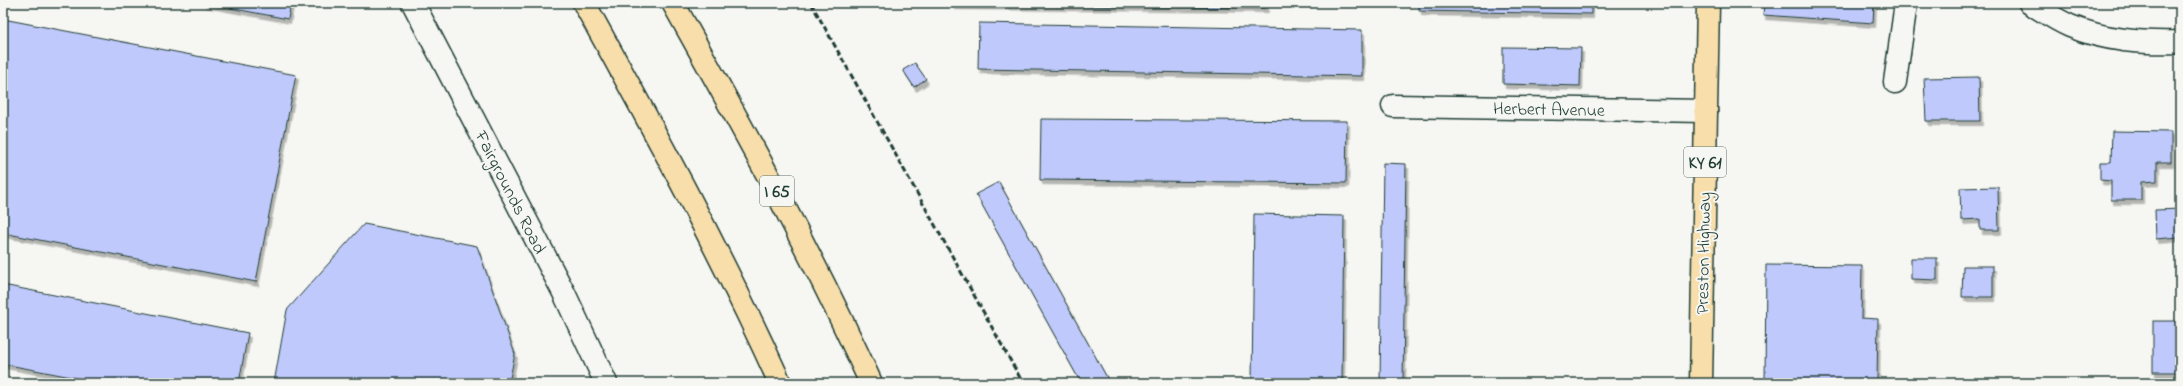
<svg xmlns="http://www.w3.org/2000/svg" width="2183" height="386" viewBox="0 0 2183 386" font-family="'Indie Flower',sans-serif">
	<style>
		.building { fill: #c0c9fb; stroke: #1f3d34; filter: url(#shadow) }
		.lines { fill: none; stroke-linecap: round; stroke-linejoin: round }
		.minor-casing { stroke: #1f3d34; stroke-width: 25 }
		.major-casing { stroke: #1f3d34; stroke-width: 25 }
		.highway-casing { stroke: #1f3d34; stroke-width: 25 }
		.minor { stroke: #f6f6f2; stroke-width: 22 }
		.major { stroke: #f8deab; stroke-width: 22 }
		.highway { stroke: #f8deab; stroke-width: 22 }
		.rail { stroke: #1f3d34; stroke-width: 3; stroke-dasharray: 6 3; stroke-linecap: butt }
		.labels { text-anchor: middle; stroke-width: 4; stroke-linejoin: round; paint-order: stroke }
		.shield { fill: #f6f6f2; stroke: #60746d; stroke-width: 1 }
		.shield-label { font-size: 17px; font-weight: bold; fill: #1f3d34 }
		.street-label { font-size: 18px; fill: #1f3d34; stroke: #f6f6f2 }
	</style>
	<defs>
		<filter id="shadow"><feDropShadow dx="2.5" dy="4.5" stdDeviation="0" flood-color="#0004"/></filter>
	</defs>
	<rect width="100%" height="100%" fill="#f6f6f2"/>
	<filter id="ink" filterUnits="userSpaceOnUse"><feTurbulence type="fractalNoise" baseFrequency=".025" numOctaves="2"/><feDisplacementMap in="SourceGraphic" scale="8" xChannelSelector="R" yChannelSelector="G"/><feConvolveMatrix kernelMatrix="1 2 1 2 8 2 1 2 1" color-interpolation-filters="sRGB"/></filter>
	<g filter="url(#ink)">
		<g class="building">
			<polygon points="203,3 291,3 288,19"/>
			<polygon points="952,3 1266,3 1266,8 952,5"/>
			<polygon points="1419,3 1591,3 1591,14 1419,11"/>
			<polygon points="1764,3 1874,3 1873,23 1763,15"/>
			<polygon points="3,19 296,75 256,282 3,233"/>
			<polygon points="979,23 1362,30 1362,76 978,69"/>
			<polygon points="1503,47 1581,48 1580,86 1503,84"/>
			<polygon points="915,63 926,79 914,87 903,70"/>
			<polygon points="1979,77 1980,121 1926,121 1924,78"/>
			<polygon points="1041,119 1347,121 1346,183 1040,180"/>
			<polygon points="2112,131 2171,132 2171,162 2157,162 2157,181 2141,182 2141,200 2111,200 2111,181 2100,180 2100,162 2111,162"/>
			<polygon points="1383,163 1406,164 1403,383 1380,383"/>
			<polygon points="999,182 1110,383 1081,383 976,194"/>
			<polygon points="1998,187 1999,230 1980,230 1980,219 1961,220 1960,188"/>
			<polygon points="2180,209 2180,237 2156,239 2155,210"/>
			<polygon points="1254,214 1344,216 1342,383 1252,383"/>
			<polygon points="364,224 477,246 515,354 509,383 274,383 287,310"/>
			<polygon points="1911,258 1937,258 1937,280 1911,279"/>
			<polygon points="1766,265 1862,266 1861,318 1878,319 1877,383 1765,383"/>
			<polygon points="1963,266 1993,266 1993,297 1962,297"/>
			<polygon points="3,285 248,333 239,383 103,383 3,364"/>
			<rect x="2153" y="321" width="27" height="51"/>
		</g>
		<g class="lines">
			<defs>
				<g id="minor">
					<polyline points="413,3 564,293 606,383"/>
					<path d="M 2030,3 C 2043,11 2056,20 2070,26 C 2106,41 2142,43 2180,42"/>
					<polyline points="1895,82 1906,3"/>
					<polyline points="1393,106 1706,111"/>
				</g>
				<polyline id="major" points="1701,383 1708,3"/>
				<g id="highway">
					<path d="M 584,3 C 653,128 721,253 780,383"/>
					<path d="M 673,3 C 743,128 812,253 871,383"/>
				</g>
			</defs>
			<use href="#minor" class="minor-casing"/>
			<use href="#major" class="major-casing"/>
			<use href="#highway" class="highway-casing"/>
			<use href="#minor" class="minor"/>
			<use href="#major" class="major"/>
			<use href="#highway" class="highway"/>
			<polyline class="rail" points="811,3 1023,383"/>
		</g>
	</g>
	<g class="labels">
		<g class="shield">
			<rect x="1684" y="147" width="42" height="30" rx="3"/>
			<rect x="760" y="176" width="34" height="30" rx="3"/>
		</g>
		<g class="shield-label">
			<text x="1705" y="168">KY 61</text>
			<text x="777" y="197">I 65</text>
		</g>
		<g class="street-label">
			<text transform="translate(1549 109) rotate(1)" y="6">Herbert Avenue</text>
			<text transform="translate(511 192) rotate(63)" y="6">Fairgrounds Road</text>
			<text transform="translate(1703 253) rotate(-89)" y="6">Preston Highway</text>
		</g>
	</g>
	<rect width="2183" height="386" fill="none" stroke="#f6f6f2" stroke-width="16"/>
	<rect x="8" y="8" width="2167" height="370" fill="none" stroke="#1f3d34" stroke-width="1.5" filter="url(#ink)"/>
</svg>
